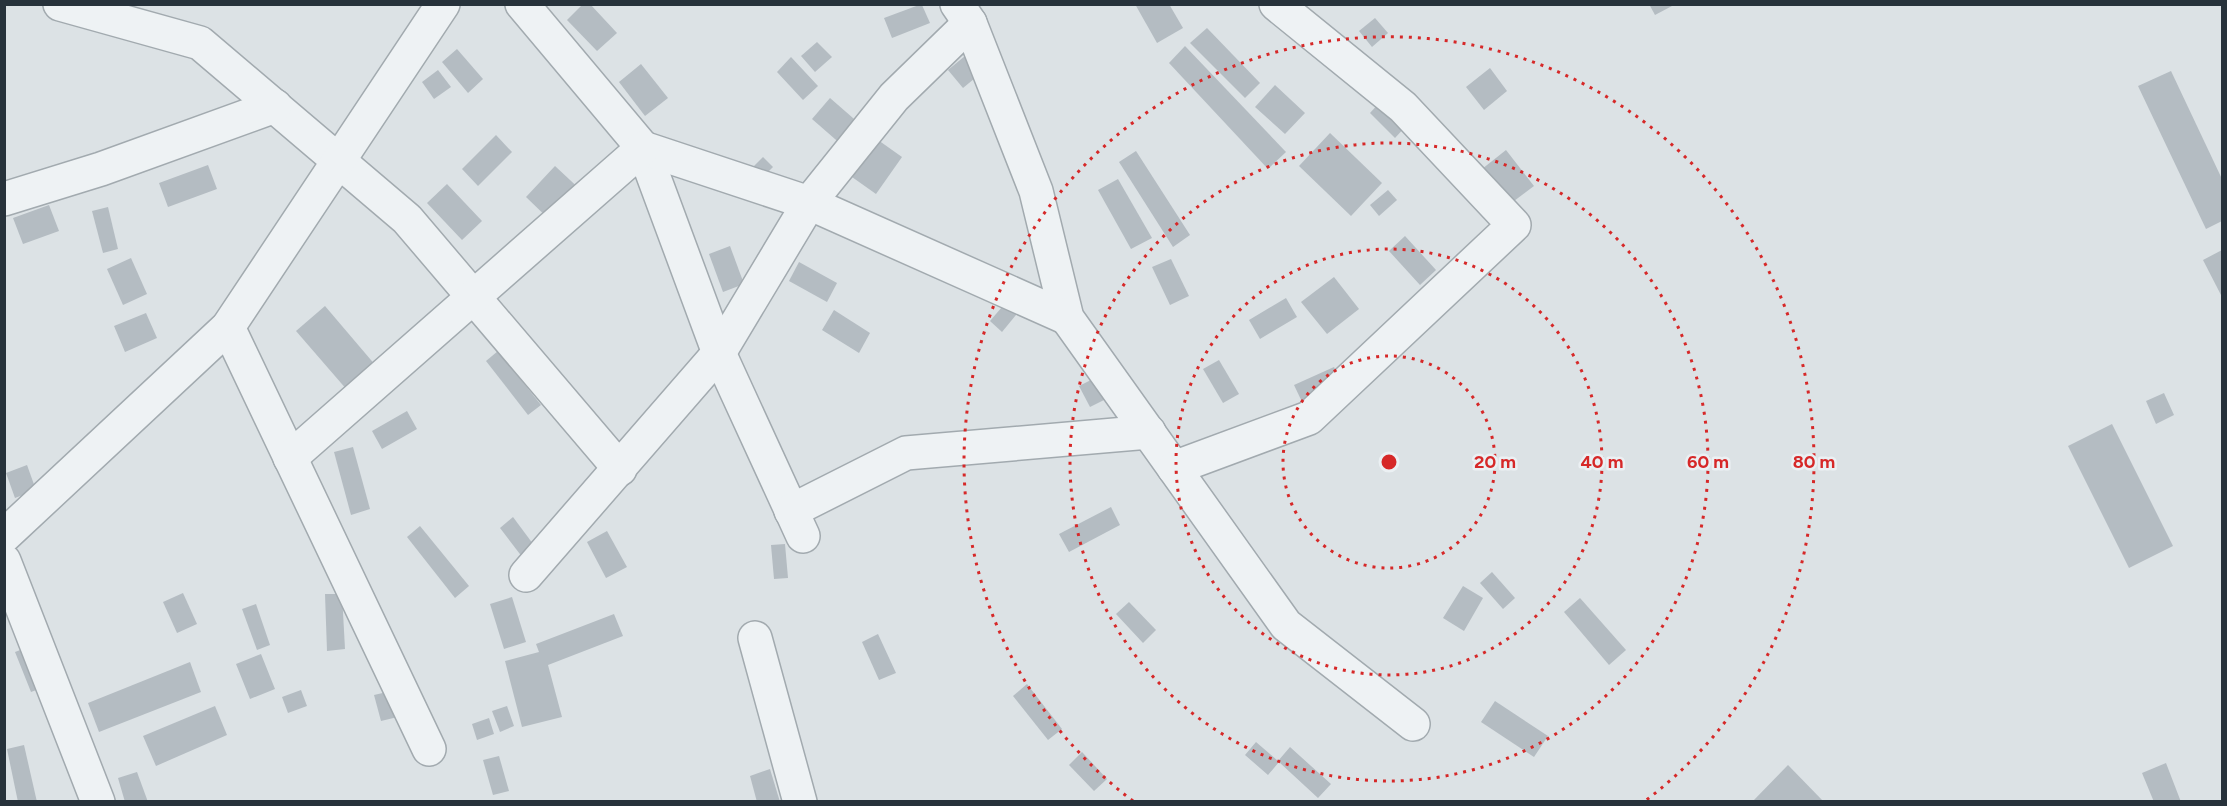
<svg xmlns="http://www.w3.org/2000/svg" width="2227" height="806" viewBox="0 0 2227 806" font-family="Figtree,sans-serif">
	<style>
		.building { fill: #b4bcc2 }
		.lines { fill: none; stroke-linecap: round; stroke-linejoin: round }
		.street-casing { stroke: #a2aaaf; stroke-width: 36 }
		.street { stroke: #eef2f4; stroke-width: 33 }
		.ring { fill: none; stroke: #d62828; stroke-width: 3; stroke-dasharray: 3 6 }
		.centre { fill: #d62828; stroke: #ebf0f3; stroke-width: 3 }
		.ring-label { font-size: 18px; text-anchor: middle; font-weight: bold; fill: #d62828; stroke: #ebf0f3; stroke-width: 5; stroke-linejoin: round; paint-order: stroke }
	</style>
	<rect width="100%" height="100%" fill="#dce2e5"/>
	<g class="building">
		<polygon points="583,4 590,4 617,33 597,51 567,20"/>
		<polygon points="1135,4 1169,4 1183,28 1157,43"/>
		<polygon points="1649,4 1671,4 1672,6 1655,15"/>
		<polygon points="919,5 922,5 930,23 892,38 884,18"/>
		<polygon points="1375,18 1388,33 1372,47 1359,31"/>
		<polygon points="1207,28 1260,83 1245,98 1190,43"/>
		<polygon points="817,42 832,57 815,72 801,56"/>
		<polygon points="1185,46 1286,152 1268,169 1169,63"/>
		<polygon points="457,49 483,79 468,93 442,62"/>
		<polygon points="971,51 986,69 963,88 948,70"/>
		<polygon points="791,57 818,86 803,100 777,72"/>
		<polygon points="641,64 668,98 645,116 619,82"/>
		<polygon points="1490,68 1507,91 1484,110 1466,87"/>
		<polygon points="438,70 451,87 434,99 422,82"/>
		<polygon points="2171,71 2222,179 2222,221 2206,229 2138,86"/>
		<polygon points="1275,85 1305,113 1285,134 1255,107"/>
		<polygon points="830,98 861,125 843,146 812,119"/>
		<polygon points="1381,101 1406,126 1395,138 1370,113"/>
		<polygon points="1330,133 1382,183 1351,216 1299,166"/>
		<polygon points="496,135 512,152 478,186 462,169"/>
		<polygon points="878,140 902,157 876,194 852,177"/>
		<polygon points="1506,150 1534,186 1510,204 1482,169"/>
		<polygon points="1136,151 1190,235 1173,247 1119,162"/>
		<polygon points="763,157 773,167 760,180 750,170"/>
		<polygon points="208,165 217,189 168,207 159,183"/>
		<polygon points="555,166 585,194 555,225 526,197"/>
		<polygon points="1118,179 1152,238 1131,249 1098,190"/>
		<polygon points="447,184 482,221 462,240 427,203"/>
		<polygon points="1388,190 1397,200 1379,216 1370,205"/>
		<polygon points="49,205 59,231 23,244 13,218"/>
		<polygon points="108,207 118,249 103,253 92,211"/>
		<polygon points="1405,236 1436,270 1420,285 1389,251"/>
		<polygon points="730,246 744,284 723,292 709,254"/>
		<polygon points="2222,250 2222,297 2203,260"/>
		<polygon points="131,258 147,294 123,305 107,269"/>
		<polygon points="1171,259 1189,296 1170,305 1152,267"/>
		<polygon points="799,262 837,283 827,302 789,281"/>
		<polygon points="1334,277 1359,309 1327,334 1301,302"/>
		<polygon points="1286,298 1297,317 1260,339 1249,320"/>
		<polygon points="1008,300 1020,310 1002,332 990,321"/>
		<polygon points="325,306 382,373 354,398 296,331"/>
		<polygon points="834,310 870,333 859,353 822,330"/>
		<polygon points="146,313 157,338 125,352 114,326"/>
		<polygon points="498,351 541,405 528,415 486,361"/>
		<polygon points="1219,360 1239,394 1223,403 1203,369"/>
		<polygon points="1334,367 1344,388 1304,406 1294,385"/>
		<polygon points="1095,378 1106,399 1090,407 1079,386"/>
		<polygon points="2164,393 2174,415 2156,424 2146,401"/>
		<polygon points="407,411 417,429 382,449 372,431"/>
		<polygon points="2112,424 2173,546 2129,568 2068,446"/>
		<polygon points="353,447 370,509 351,515 334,452"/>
		<polygon points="27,465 36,490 15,498 6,473"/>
		<polygon points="1111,507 1120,525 1069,552 1059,534"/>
		<polygon points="513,517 539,552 526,562 500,528"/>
		<polygon points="420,526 469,586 455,598 407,537"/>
		<polygon points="607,531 627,567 606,578 587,542"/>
		<polygon points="785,544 788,578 774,579 771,545"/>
		<polygon points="1492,572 1515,598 1503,609 1480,583"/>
		<polygon points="1463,586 1483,598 1464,631 1443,618"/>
		<polygon points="183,593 197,624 177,633 163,602"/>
		<polygon points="325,594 342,594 345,649 327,651"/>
		<polygon points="512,597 526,642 504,649 490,604"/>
		<polygon points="1580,598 1626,650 1609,665 1564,612"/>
		<polygon points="1129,602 1156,630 1143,643 1116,614"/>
		<polygon points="256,604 270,645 257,650 242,609"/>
		<polygon points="614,614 623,636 548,665 562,717 522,727 505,661 539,652 536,644"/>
		<polygon points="878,634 896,673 879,680 862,642"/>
		<polygon points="31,646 47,686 31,692 15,652"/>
		<polygon points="261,654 275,689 250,699 236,664"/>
		<polygon points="190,662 201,692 99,732 88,703"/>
		<polygon points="1027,684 1062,729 1048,740 1013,696"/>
		<polygon points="400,689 406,715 381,721 374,695"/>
		<polygon points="301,690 307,706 288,713 282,697"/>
		<polygon points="1495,701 1548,736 1534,757 1481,722"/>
		<polygon points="215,706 227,735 156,766 143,736"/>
		<polygon points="507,706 514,726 500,732 492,711"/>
		<polygon points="489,718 494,734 477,740 472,724"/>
		<polygon points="1256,742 1278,761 1290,747 1331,784 1318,798 1279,762 1268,775 1245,755"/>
		<polygon points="24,745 37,802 18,802 7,749"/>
		<polygon points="1082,752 1107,779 1094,791 1069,765"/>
		<polygon points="499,756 509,791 493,795 483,760"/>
		<polygon points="2166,763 2181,802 2154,802 2142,773"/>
		<polygon points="1788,765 1824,802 1752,802"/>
		<polygon points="770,769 780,802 757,802 750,776"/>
		<polygon points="137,772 148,802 125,802 118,778"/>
	</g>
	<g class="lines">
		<defs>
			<g id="street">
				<polyline points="60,4 200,43 407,219 620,469"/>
				<polyline points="522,4 643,148 719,353 803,536"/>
				<polyline points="957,4 970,23 1036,191 1067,318 1286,625 1413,724"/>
				<polyline points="643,148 809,203 1067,318"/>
				<polyline points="4,199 101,169 275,106"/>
				<polyline points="228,327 429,749"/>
				<polyline points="290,458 643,148"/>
				<polyline points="1174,468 1309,418 1514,225 1403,107 1276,4"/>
				<polyline points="791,511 906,453 1149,432"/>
				<polyline points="4,536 228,327 443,4"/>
				<polyline points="4,561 98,802"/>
				<polyline points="526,575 719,353 809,203 894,97 970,23"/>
				<polyline points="755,638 800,802"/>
			</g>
		</defs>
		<use href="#street" class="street-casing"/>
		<use href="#street" class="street"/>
	</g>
	<g class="ring">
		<circle cx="1389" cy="462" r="106"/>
		<circle cx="1389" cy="462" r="213"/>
		<circle cx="1389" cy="462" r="319"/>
		<path d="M1133 801A425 425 0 1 1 1645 801"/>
	</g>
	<circle cx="1389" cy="462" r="9" class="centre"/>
	<g class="ring-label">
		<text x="1495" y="468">20 m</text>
		<text x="1602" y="468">40 m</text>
		<text x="1708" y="468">60 m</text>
		<text x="1814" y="468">80 m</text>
	</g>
	<rect width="2227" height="806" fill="none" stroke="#27323b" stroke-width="12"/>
</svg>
